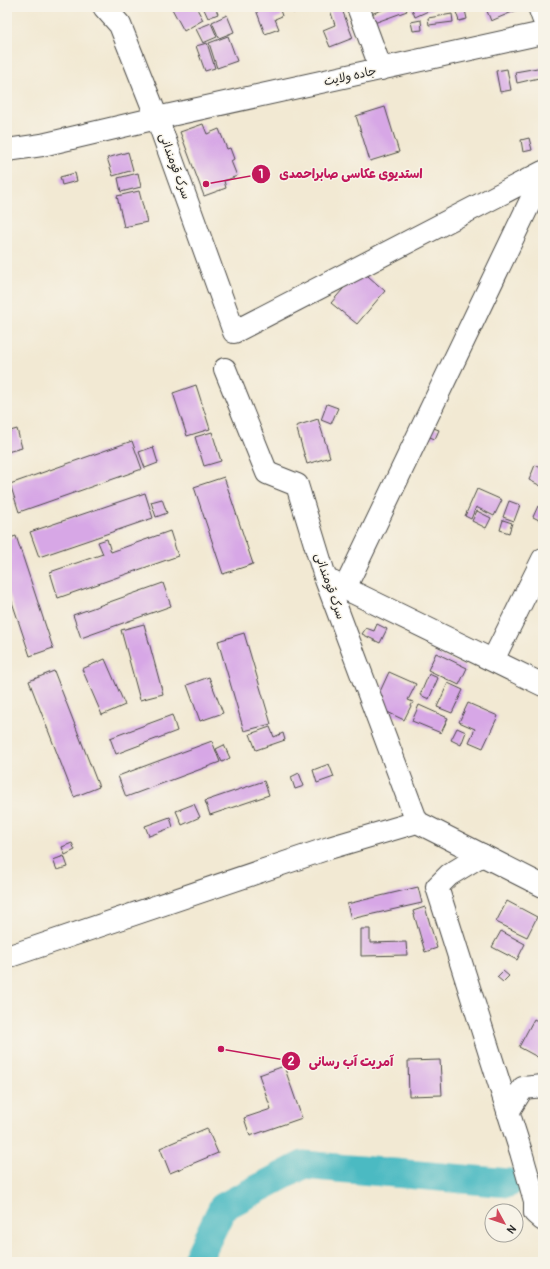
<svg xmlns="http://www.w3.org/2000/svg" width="550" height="1269" viewBox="0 0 550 1269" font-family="Pangolin,'Playpen Sans Arabic',sans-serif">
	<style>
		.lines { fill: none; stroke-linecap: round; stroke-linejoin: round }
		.river { stroke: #4bbac2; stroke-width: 29 }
		.building { fill: #d7a7e6 }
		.minor-casing { stroke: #494844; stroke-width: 24 }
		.minor { stroke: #fff; stroke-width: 22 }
		.labels { text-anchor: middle; stroke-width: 3; stroke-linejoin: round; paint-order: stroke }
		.street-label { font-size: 12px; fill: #2b2b2b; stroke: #f7f3e8 }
		.leader { fill: none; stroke: #c2185b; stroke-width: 1.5 }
		.callout-dot { fill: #c2185b; stroke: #f7f3e8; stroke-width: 1.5 }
		.mark-label { font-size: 12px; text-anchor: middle; font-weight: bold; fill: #fff }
		.callout-label { font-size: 13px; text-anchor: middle; font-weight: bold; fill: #c2185b; stroke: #f7f3e8; stroke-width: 3; stroke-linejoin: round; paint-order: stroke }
	</style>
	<rect width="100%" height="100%" fill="#f7f3e8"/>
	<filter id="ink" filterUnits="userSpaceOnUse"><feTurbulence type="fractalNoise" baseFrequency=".025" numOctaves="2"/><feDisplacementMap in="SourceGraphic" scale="8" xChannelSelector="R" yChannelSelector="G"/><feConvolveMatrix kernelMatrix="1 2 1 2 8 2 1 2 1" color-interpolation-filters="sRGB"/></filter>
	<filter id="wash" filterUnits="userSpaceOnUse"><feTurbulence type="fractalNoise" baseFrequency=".012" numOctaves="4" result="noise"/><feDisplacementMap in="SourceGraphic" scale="16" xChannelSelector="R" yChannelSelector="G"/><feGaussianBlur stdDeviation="0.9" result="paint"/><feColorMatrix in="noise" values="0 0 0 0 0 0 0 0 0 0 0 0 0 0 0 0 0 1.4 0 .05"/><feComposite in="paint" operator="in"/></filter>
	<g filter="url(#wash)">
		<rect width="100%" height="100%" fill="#f2e9d3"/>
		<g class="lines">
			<polyline class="river" points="196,1262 223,1207 303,1165 509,1183"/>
		</g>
		<g id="blocks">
			<g class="building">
				<polygon points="171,7 196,7 203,20 184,31"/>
				<polygon points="203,7 215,7 218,14 208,18"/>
				<polygon points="255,7 270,7 271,10 279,7 282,16 275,19 279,29 265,34"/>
				<polygon points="290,7 308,7 293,13"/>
				<polygon points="329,7 341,7 353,38 330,47 323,30 335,25"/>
				<polygon points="390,7 405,7 407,11 374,23 371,14"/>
				<polygon points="411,7 437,7 415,17"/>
				<polygon points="497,7 516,7 517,10 491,21 487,11"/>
				<polygon points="465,10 467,19 459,21 456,12"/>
				<polygon points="452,14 453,22 429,25 428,18"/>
				<polygon points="227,15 234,32 219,38 212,22"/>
				<polygon points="421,20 422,30 413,31 411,22"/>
				<polygon points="211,23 217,37 203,43 196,29"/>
				<polygon points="228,36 237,61 217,68 209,43"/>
				<polygon points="207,43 215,68 205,71 196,46"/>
				<polygon points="543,67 543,77 517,83 515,72"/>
				<polygon points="507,69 511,90 500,92 496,71"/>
				<polygon points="385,107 399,152 370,161 356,116"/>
				<polygon points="203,124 207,134 219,129 227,149 230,148 234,159 231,161 237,176 224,181 226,188 204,196 180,132"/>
				<polygon points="529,138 532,150 523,152 521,140"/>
				<polygon points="128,152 133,170 113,176 107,158"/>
				<polygon points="75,173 77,181 62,185 60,177"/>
				<polygon points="138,173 141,187 121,192 118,178"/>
				<polygon points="139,191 147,222 124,227 117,196"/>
				<polygon points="360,269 385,291 357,324 331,303"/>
				<polygon points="196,385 210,429 187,436 173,393"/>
				<polygon points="327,404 338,408 331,424 321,420"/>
				<polygon points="318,419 330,457 307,464 296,426"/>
				<polygon points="428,426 439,430 435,439 424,435"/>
				<polygon points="17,429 22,448 7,452 7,432"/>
				<polygon points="212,432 221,461 204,466 195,437"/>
				<polygon points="132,441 142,469 19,512 10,484"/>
				<polygon points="153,447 158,463 145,468 139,452"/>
				<polygon points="535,465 543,469 543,487 529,480"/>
				<polygon points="224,477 253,564 223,574 194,487"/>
				<polygon points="477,489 502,500 494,516 476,507 471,519 465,516"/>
				<polygon points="145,493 153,518 39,557 30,532"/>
				<polygon points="162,499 167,513 156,517 151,502"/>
				<polygon points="509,501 520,505 514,521 503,517"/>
				<polygon points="538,506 543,509 543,522 533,517"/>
				<polygon points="477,511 491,518 486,528 472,521"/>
				<polygon points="503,520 512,523 509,533 500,530"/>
				<polygon points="170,531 178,556 58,598 50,572 103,554 98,542 107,539 111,552"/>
				<polygon points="16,536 53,648 30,656 7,587 7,539"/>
				<polygon points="163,583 171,606 81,638 73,615"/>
				<polygon points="144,624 163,694 140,700 121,630"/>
				<polygon points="377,624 387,629 380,643 362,634 366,628 374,631"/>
				<polygon points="244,633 271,724 244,731 218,641"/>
				<polygon points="436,653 467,668 459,685 428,670"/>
				<polygon points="105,659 125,705 102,715 82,669"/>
				<polygon points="54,671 99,787 74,797 29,681"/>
				<polygon points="389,672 416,684 408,700 413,702 404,720 379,708 377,698"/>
				<polygon points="429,674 438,678 429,699 420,695"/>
				<polygon points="209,677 223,713 200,721 187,685"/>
				<polygon points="448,683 463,690 452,713 437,707"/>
				<polygon points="468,703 498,716 483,748 469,742 475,729 459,722"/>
				<polygon points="419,705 448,718 441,733 412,721"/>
				<polygon points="172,715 177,731 116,754 110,738"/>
				<polygon points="270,727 274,737 283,733 285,740 256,750 250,734"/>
				<polygon points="457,728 466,732 461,745 451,740"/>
				<polygon points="212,741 220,762 126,797 118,776"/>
				<polygon points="224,745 230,758 222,762 216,749"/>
				<polygon points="329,764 334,777 317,783 313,770"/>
				<polygon points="299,773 304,786 295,789 291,777"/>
				<polygon points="264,781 269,795 210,815 205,801"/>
				<polygon points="194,804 200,817 182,825 176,811"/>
				<polygon points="170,817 173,827 149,836 145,826"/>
				<polygon points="72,843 75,850 65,855 62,847"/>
				<polygon points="64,856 68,867 57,870 53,860"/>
				<polygon points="418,887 422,903 351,919 347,904"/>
				<polygon points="507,901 537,917 527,937 496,922"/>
				<polygon points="425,907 437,948 425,952 413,911"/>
				<polygon points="361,929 370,929 370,943 406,942 407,955 361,956"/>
				<polygon points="501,931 525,944 517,960 492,947"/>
				<polygon points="503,971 509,976 503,982 497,977"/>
				<polygon points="534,1019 543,1024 543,1060 519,1047"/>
				<polygon points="440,1060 442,1095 409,1096 408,1061"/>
				<polygon points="284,1066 302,1118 250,1136 244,1118 271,1109 259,1075"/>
				<polygon points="207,1128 218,1153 170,1173 160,1148"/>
			</g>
		</g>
	</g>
	<g filter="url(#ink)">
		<use href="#blocks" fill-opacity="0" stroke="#494844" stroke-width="1"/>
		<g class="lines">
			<defs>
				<g id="minor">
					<polyline points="104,7 120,25 157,118 234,332 543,172"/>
					<polyline points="358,7 381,69"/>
					<polyline points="539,7 543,18"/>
					<polyline points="7,150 42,145 157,118 543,33"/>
					<polyline points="225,369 267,473 297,485 326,580 417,822"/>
					<polyline points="332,582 543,685"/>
					<polyline points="345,588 543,175"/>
					<polyline points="493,660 543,559"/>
					<polyline points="482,855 449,875 437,887 521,1152 535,1201 535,1213 543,1220"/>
					<polyline points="7,957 329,848 417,822 543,886"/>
					<polyline points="508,1112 523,1088 543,1086"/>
				</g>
			</defs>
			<use href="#minor" class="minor-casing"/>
			<use href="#minor" class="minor"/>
		</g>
	</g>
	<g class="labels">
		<g class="street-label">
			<text transform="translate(350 76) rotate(-12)" y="4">جاده ولایت</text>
			<text transform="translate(175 166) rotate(70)" y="4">سرک قومندانی</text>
			<text transform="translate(330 586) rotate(71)" y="4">سرک قومندانی</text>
		</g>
	</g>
	<path class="leader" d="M206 184L261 174M221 1049L291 1061"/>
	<g class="callout-dot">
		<circle cx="206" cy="184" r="4"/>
		<circle cx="221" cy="1049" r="4"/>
		<circle cx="261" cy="174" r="10"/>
		<circle cx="291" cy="1061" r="10"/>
	</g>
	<g class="mark-label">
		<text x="261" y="178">1</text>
		<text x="291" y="1065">2</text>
	</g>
	<g class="callout-label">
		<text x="351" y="178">استدیوی عکاسی صابراحمدی</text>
		<text x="351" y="1066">آمریت آب رسانی</text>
	</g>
	<rect width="550" height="1269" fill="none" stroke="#f7f3e8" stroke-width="24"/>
	<g transform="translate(504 1223) rotate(130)"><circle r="19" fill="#f7f3e8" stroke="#a5a39c"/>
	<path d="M0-3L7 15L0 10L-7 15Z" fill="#d1495b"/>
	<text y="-6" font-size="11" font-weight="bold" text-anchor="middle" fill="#2b2b2b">N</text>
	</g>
</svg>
